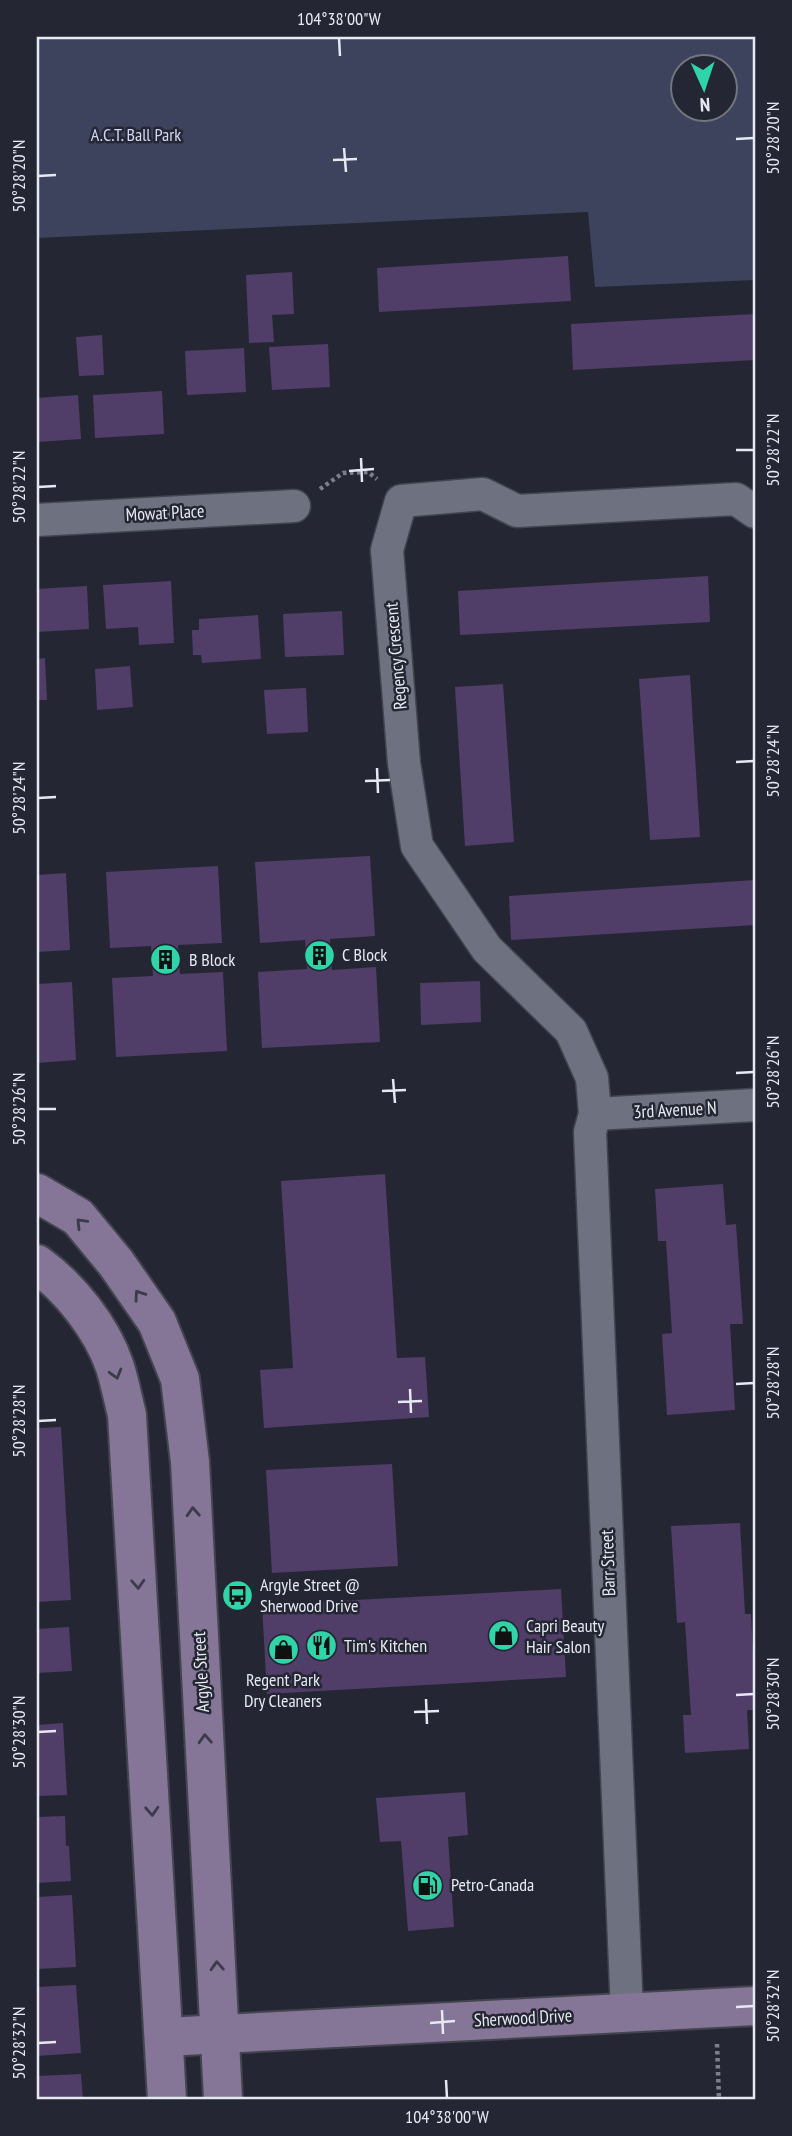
<svg xmlns="http://www.w3.org/2000/svg" width="792" height="2136" viewBox="0 0 792 2136" font-family="'PT Sans Narrow',sans-serif">
	<style>
		.green { fill: #3d435d; fill-rule: evenodd }
		.building { fill: #503d68 }
		.lines { fill: none; stroke-linecap: round; stroke-linejoin: round }
		.street-casing { stroke: #42444e; stroke-width: 35 }
		.secondary-casing { stroke: #42444e; stroke-width: 42 }
		.path { stroke: #7d808a; stroke-width: 4.5; stroke-dasharray: 3.5 3.5; stroke-linecap: butt }
		.street { stroke: #6e7280; stroke-width: 32 }
		.secondary { stroke: #857596; stroke-width: 38 }
		.oneway { stroke: #3c3a4c }
		.ticks { fill: none; stroke: #e6e9f1; stroke-width: 2.5 }
		.labels { text-anchor: middle; stroke-width: 5; stroke-linejoin: round; paint-order: stroke }
		.park-label { font-size: 18px; fill: #d0d8f6; stroke: #242733 }
		.street-label { font-size: 18px; fill: #e6e9f1; stroke: #242733 }
		.poi-label { font-size: 18px; fill: #e6e9f1; stroke: #242733; text-anchor: start }
		.neatline { fill: none; stroke: #e6e9f1; stroke-width: 2.5 }
		.ticks-label { font-size: 18px; text-anchor: middle; fill: #e6e9f1 }
	</style>
	<rect width="100%" height="100%" fill="#242733"/>
	<path class="green" d="M 37,37 L 755,37 L 755,280 L 595,287 L 588,212 L 37,238 ZM 726,66 L 726,108 L 684,108 L 684,66 Z"/>
	<g class="building">
		<polygon points="568,256 571,301 379,312 377,268"/>
		<polygon points="292,272 294,314 272,315 274,342 249,343 246,275"/>
		<polygon points="755,314 755,360 573,370 571,324"/>
		<polygon points="102,335 104,375 79,376 76,337"/>
		<polygon points="328,344 330,387 272,390 269,347"/>
		<polygon points="244,348 246,392 187,395 185,351"/>
		<polygon points="162,391 164,434 95,438 93,395"/>
		<polygon points="78,395 81,439 37,442 37,398"/>
		<polygon points="708,576 710,622 460,635 458,591"/>
		<polygon points="171,581 174,643 139,645 138,627 106,629 103,585"/>
		<polygon points="87,586 89,629 37,632 37,589"/>
		<polygon points="342,611 344,655 285,657 283,614"/>
		<polygon points="258,615 261,659 202,663 201,655 193,655 192,630 199,630 199,619"/>
		<polygon points="45,658 47,700 37,700 37,659"/>
		<polygon points="130,666 133,707 97,710 95,669"/>
		<polygon points="690,675 700,837 650,840 639,679"/>
		<polygon points="503,684 514,842 465,846 455,687"/>
		<polygon points="306,688 308,732 267,734 264,690"/>
		<polygon points="370,856 375,936 330,939 332,970 376,967 380,1042 262,1048 258,972 307,969 305,940 260,943 255,862"/>
		<polygon points="218,866 222,943 178,945 180,974 223,972 227,1051 116,1057 112,978 153,976 151,946 110,948 106,872"/>
		<polygon points="66,873 70,950 37,952 37,875"/>
		<polygon points="755,880 755,925 511,940 509,896"/>
		<polygon points="480,981 481,1022 421,1025 420,983"/>
		<polygon points="72,982 76,1060 37,1063 37,984"/>
		<polygon points="385,1174 397,1358 425,1357 429,1417 264,1428 260,1370 293,1368 281,1181"/>
		<polygon points="723,1184 726,1225 736,1224 743,1324 730,1324 735,1410 667,1415 662,1334 672,1333 666,1241 658,1241 655,1189"/>
		<polygon points="61,1427 71,1600 37,1602 37,1428"/>
		<polygon points="392,1464 398,1566 272,1573 266,1470"/>
		<polygon points="740,1523 745,1614 751,1614 755,1694 755,1710 747,1710 749,1749 685,1753 683,1715 691,1715 685,1622 677,1623 671,1526"/>
		<polygon points="561,1589 566,1677 267,1694 262,1605"/>
		<polygon points="69,1627 72,1671 37,1673 37,1629"/>
		<polygon points="63,1723 67,1795 37,1796 37,1725"/>
		<polygon points="465,1792 468,1835 448,1837 454,1927 408,1931 401,1841 380,1842 376,1798"/>
		<polygon points="65,1816 66,1846 69,1846 71,1881 37,1883 37,1817"/>
		<polygon points="72,1895 76,1967 37,1969 37,1897"/>
		<polygon points="76,1985 81,2053 37,2056 37,1987"/>
		<polygon points="81,2074 83,2099 37,2099 37,2076"/>
	</g>
	<g class="lines">
		<defs>
			<g id="street">
				<polyline points="37,520 294,506"/>
				<polyline points="595,1114 755,1105"/>
				<polyline points="627,2012 590,1132 595,1114 592,1078 571,1031 487,949 417,846 404,763 387,550 401,501 483,494 517,511 736,499 755,512"/>
			</g>
			<g id="secondary">
				<polyline points="37,1193 78,1217 116,1263 157,1322 180,1379 190,1462 223,2099"/>
				<path d="M 37,1264 C 70,1288 102,1328 115,1367 C 120,1383 123,1399 127,1415 L 167,2099"/>
				<polyline points="165,2037 755,2006"/>
			</g>
		</defs>
		<use href="#street" class="street-casing"/>
		<use href="#secondary" class="secondary-casing"/>
		<g class="path">
			<polyline points="320,489 343,473 368,472 377,479"/>
			<polyline points="717,2044 719,2099"/>
		</g>
		<use href="#street" class="street"/>
		<use href="#secondary" class="secondary"/>
	</g>
	<defs><path id="oneway-chevron" d="M-2-3.5L2.5 0L-2 3.5" fill="none" stroke-width="1.6" stroke-linecap="round" stroke-linejoin="round" transform="scale(1.75)"/></defs>
	<g class="oneway">
		<use href="#oneway-chevron" transform="translate(81 1223) rotate(-134)"/>
		<use href="#oneway-chevron" transform="translate(139 1295) rotate(-125)"/>
		<use href="#oneway-chevron" transform="translate(116 1374) rotate(74)"/>
		<use href="#oneway-chevron" transform="translate(193 1512) rotate(-93)"/>
		<use href="#oneway-chevron" transform="translate(138 1584) rotate(87)"/>
		<use href="#oneway-chevron" transform="translate(205 1739) rotate(-93)"/>
		<use href="#oneway-chevron" transform="translate(152 1811) rotate(87)"/>
		<use href="#oneway-chevron" transform="translate(217 1966) rotate(-93)"/>
	</g>
	<path class="ticks" d="M 339,38 L 340,56M 736,139 L 754,138M 344,148 L 346,172M 333,160 L 357,159M 38,176 L 56,175M 736,450 L 754,450M 361,458 L 362,482M 349,471 L 374,469M 38,487 L 56,486M 736,762 L 754,761M 377,768 L 378,793M 365,781 L 390,780M 38,798 L 56,797M 736,1073 L 754,1072M 393,1079 L 395,1103M 382,1091 L 406,1090M 38,1109 L 56,1109M 736,1384 L 754,1383M 410,1389 L 411,1413M 398,1402 L 422,1401M 38,1421 L 56,1420M 736,1695 L 754,1694M 426,1699 L 427,1724M 414,1712 L 439,1711M 38,1732 L 56,1731M 736,2007 L 754,2006M 442,2010 L 443,2034M 430,2023 L 455,2021M 38,2043 L 56,2042M 446,2080 L 447,2098"/>
	<defs>
		<symbol id="building-disc" viewBox="-11 -11 22 22"><circle r="9.5" fill="#30d4a9" stroke="#242733"/><path d="M-4-6H4V6H1V3H-1V6H-4ZM-2.5-4.3h1.7v1.8h-1.7ZM.8-4.3h1.7v1.8H.8ZM-2.5-1h1.7V.8h-1.7ZM.8-1h1.7V.8H.8Z" fill="#111"/></symbol>
		<symbol id="bus-disc" viewBox="-11 -11 22 22"><circle r="9.5" fill="#30d4a9" stroke="#242733"/><path d="M-5-6H5V4H4V6H2V4H-2V6H-4V4H-5ZM-3.5-4V0h7V-4ZM-3.5 1.2v1.5H-2V1.2ZM2 1.2v1.5H3.5V1.2Z" fill="#111"/></symbol>
		<symbol id="shop-disc" viewBox="-11 -11 22 22"><circle r="9.5" fill="#30d4a9" stroke="#242733"/><path d="M-5-2.5h2.3a2.7 3.5 0 0 1 5.4 0H5L5.5 6h-11ZM-1.5-2.5h3a1.5 2.3 0 0 0-3 0Z" fill="#111"/></symbol>
		<symbol id="restaurant-disc" viewBox="-11 -11 22 22"><circle r="9.5" fill="#30d4a9" stroke="#242733"/><path d="M-5-6h1v4h1v-4h1v4h1v-4h1v5L-1.5 .5V6h-2V.5L-5-1ZM5-6V6H3V1.5H1.5Q1.5-4 5-6Z" fill="#111"/></symbol>
		<symbol id="fuel-disc" viewBox="-11 -11 22 22"><circle r="9.5" fill="#30d4a9" stroke="#242733"/><path d="M-5.5-6h7V0h2V4h1.3V-2.5L3-4.5l.8-.8L6-3V5H2.5V1h-1V6h-7ZM-4.2-4.7v3.2H.2V-4.7Z" fill="#111"/></symbol>
	</defs>
	<g fill-rule="evenodd">
		<use href="#building-disc" x="302" y="938" width="35" height="35"/>
		<use href="#building-disc" x="148" y="942" width="35" height="35"/>
		<use href="#bus-disc" x="220" y="1578" width="35" height="35"/>
		<use href="#shop-disc" x="486" y="1618" width="35" height="35"/>
		<use href="#restaurant-disc" x="304" y="1628" width="35" height="35"/>
		<use href="#shop-disc" x="266" y="1632" width="35" height="35"/>
		<use href="#fuel-disc" x="410" y="1868" width="35" height="35"/>
	</g>
	<g class="labels">
		<g class="park-label">
			<text x="136" y="141">A.C.T. Ball Park</text>
		</g>
		<g class="street-label">
			<text transform="translate(165 513) rotate(-3)" y="6">Mowat Place</text>
			<text transform="translate(396 656) rotate(-95)" y="6">Regency Crescent</text>
			<text transform="translate(675 1110) rotate(-3)" y="6">3rd Avenue N</text>
			<text transform="translate(608 1563) rotate(-92)" y="6">Barr Street</text>
			<text transform="translate(201 1672) rotate(-93)" y="6">Argyle Street</text>
			<text transform="translate(523 2018) rotate(-3)" y="6">Sherwood Drive</text>
		</g>
		<g class="poi-label">
			<text x="342" y="961">C Block</text>
			<text x="189" y="966">B Block</text>
			<text x="260" y="1591">Argyle Street @<tspan x="260" dy="21">Sherwood Drive</tspan></text>
			<text x="526" y="1632">Capri Beauty<tspan x="526" dy="21">Hair Salon</tspan></text>
			<text x="344" y="1652">Tim's Kitchen</text>
			<text x="283" y="1686" text-anchor="middle">Regent Park<tspan x="283" dy="21">Dry Cleaners</tspan></text>
			<text x="451" y="1891">Petro-Canada</text>
		</g>
	</g>
	<rect width="792" height="2136" fill="none" stroke="#242733" stroke-width="77"/>
	<g transform="translate(704 88) rotate(177)"><circle r="33" fill="#242733" stroke="#72757f" stroke-width="2"/>
	<path d="M0-5L12 26L0 18L-12 26Z" fill="#30d4a9"/>
	<text y="-10" font-size="19" font-weight="bold" text-anchor="middle" fill="#e6e9f1">N</text>
	</g>
	<rect x="38" y="38" width="716" height="2060" class="neatline"/>
	<g class="ticks-label">
		<text x="339" y="25">104°38'00"W</text>
		<text transform="translate(773 138) rotate(-90)" y="6">50°28'20"N</text>
		<text transform="translate(19 176) rotate(-90)" y="6">50°28'20"N</text>
		<text transform="translate(773 450) rotate(-90)" y="6">50°28'22"N</text>
		<text transform="translate(19 487) rotate(-90)" y="6">50°28'22"N</text>
		<text transform="translate(773 761) rotate(-90)" y="6">50°28'24"N</text>
		<text transform="translate(19 798) rotate(-90)" y="6">50°28'24"N</text>
		<text transform="translate(773 1072) rotate(-90)" y="6">50°28'26"N</text>
		<text transform="translate(19 1109) rotate(-90)" y="6">50°28'26"N</text>
		<text transform="translate(773 1383) rotate(-90)" y="6">50°28'28"N</text>
		<text transform="translate(19 1421) rotate(-90)" y="6">50°28'28"N</text>
		<text transform="translate(773 1694) rotate(-90)" y="6">50°28'30"N</text>
		<text transform="translate(19 1732) rotate(-90)" y="6">50°28'30"N</text>
		<text transform="translate(773 2006) rotate(-90)" y="6">50°28'32"N</text>
		<text transform="translate(19 2043) rotate(-90)" y="6">50°28'32"N</text>
		<text x="447" y="2123">104°38'00"W</text>
	</g>
</svg>
